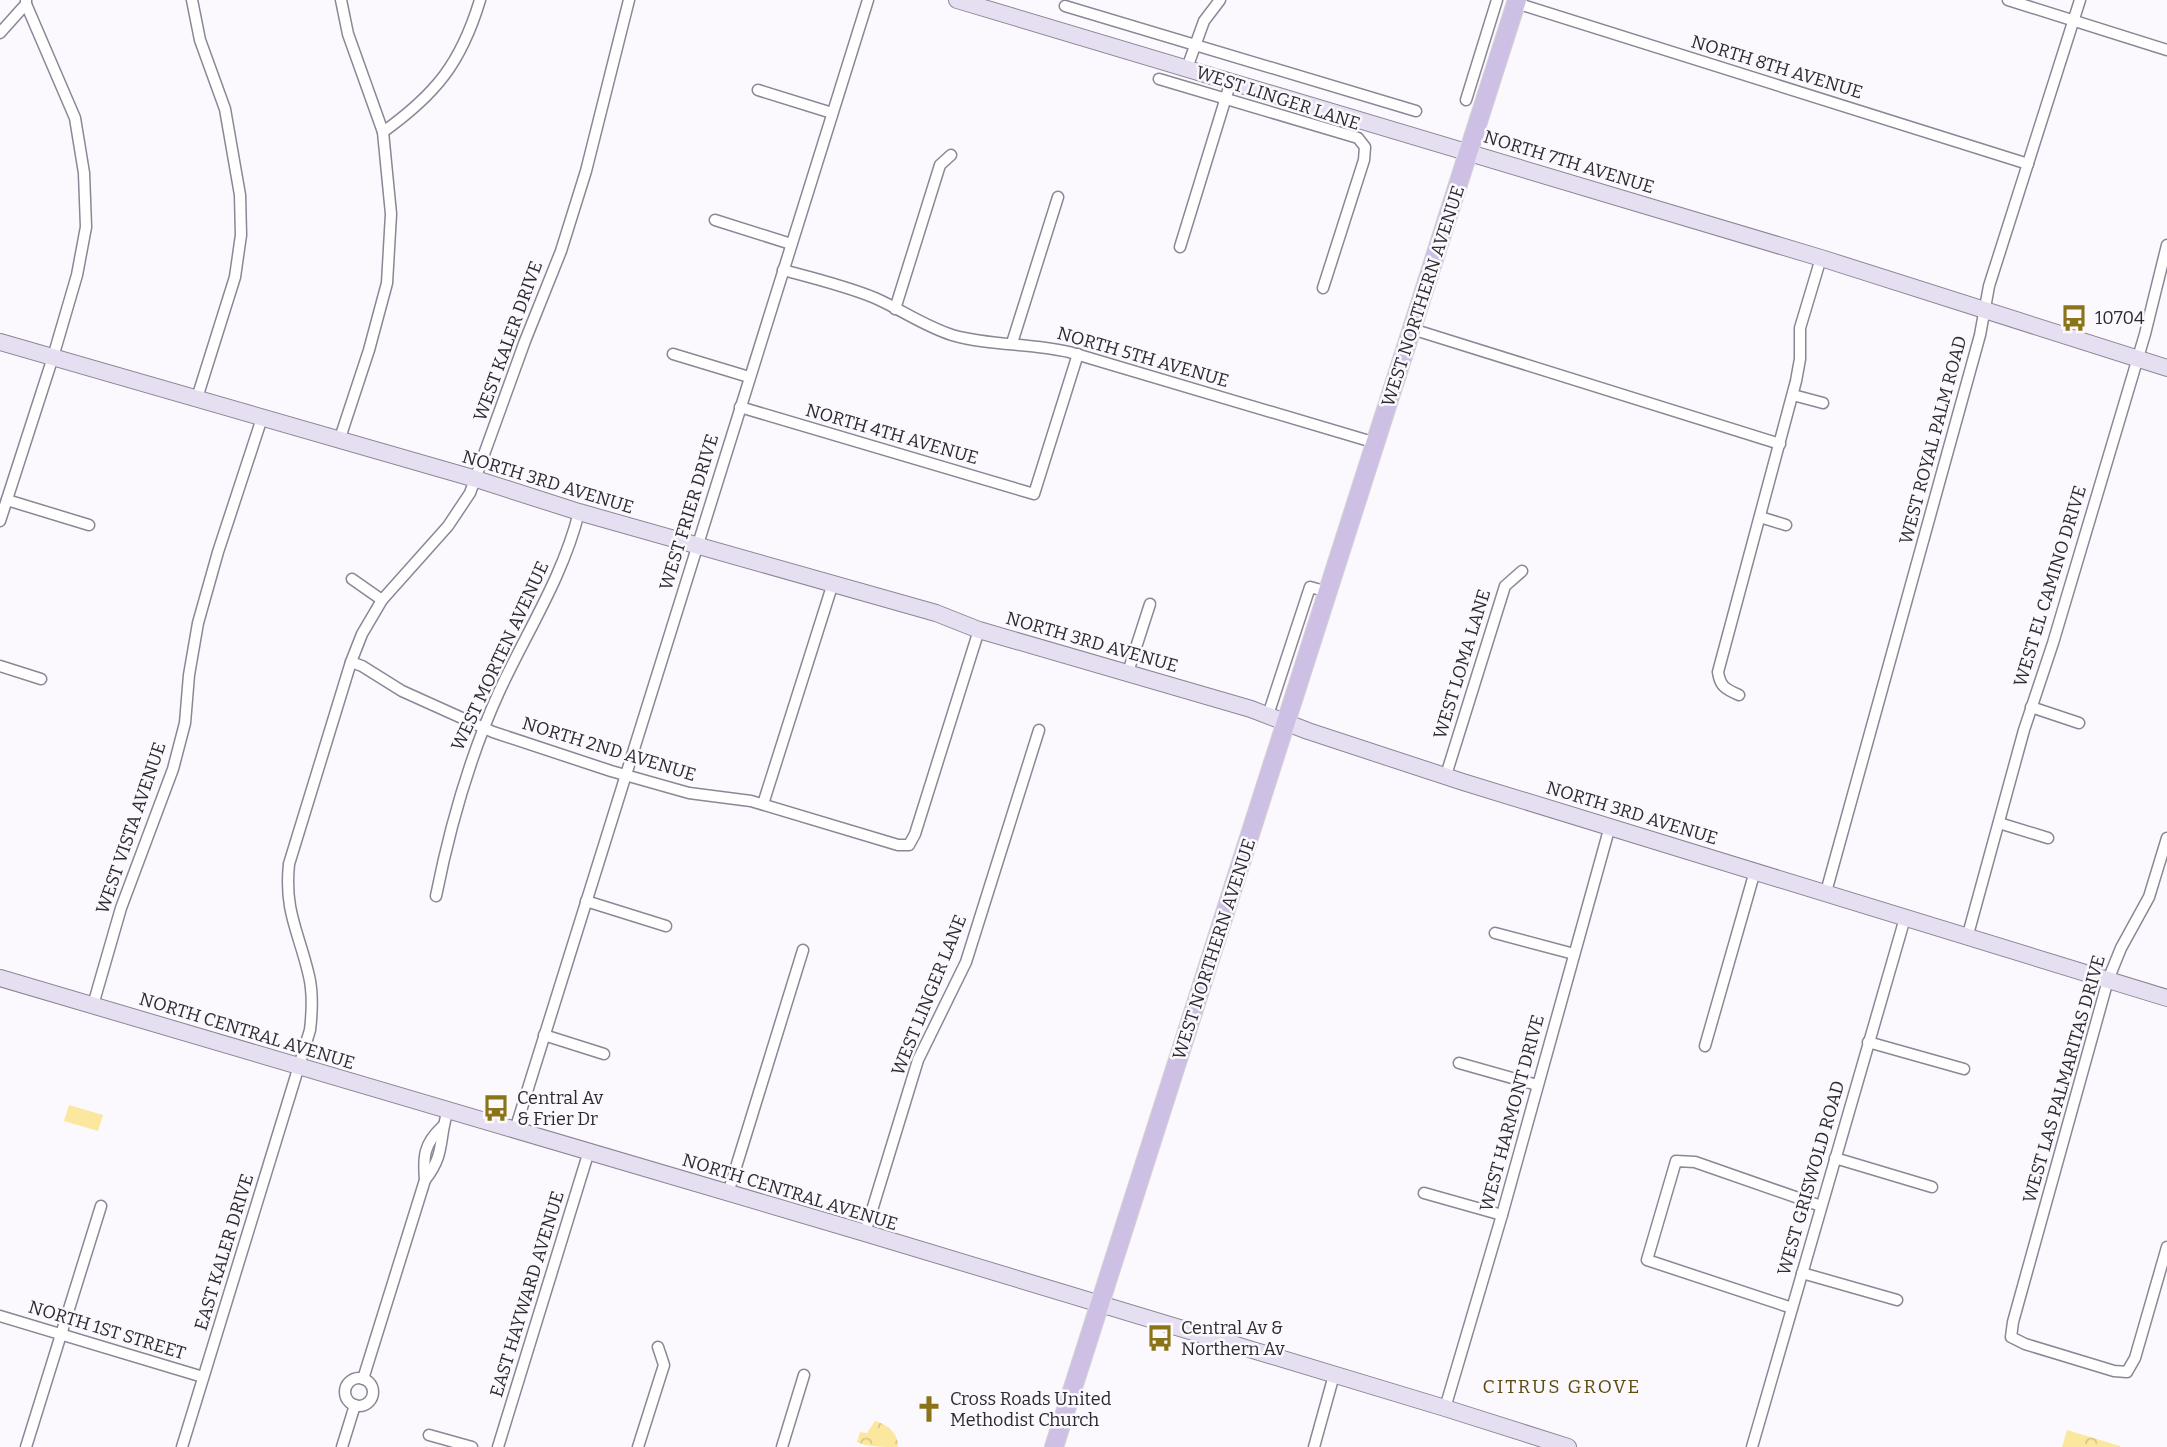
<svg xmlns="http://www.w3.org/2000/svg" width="2167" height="1447" viewBox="0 0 2167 1447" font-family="Bitter,serif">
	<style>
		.park { fill: url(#park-crowns) }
		.pitch { fill: #fbe79d }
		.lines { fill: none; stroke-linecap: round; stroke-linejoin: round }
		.street-casing { stroke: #8c8696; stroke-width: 13 }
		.secondary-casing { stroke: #8c8696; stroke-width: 18 }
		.primary-casing { stroke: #d5d4d6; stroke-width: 20 }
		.street { stroke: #fff; stroke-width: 10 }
		.secondary { stroke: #e6dff2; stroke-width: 16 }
		.primary { stroke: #cebfe5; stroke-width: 18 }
		.labels { text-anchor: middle; stroke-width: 5; stroke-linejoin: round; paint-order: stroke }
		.street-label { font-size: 18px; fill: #2d2a31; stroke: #fbf9fd }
		.poi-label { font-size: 18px; fill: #2d2a31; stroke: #fbf9fd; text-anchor: start }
		.neighbourhood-label { font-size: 19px; letter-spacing: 2px; fill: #5d4d0f; stroke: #fbf9fd }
	</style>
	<defs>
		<pattern id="park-crowns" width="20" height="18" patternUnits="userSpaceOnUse" patternTransform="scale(1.75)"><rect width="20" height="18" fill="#fbe79d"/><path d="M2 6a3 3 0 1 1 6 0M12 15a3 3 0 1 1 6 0" fill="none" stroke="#d7c688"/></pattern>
	</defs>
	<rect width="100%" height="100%" fill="#fbf9fd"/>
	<g class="park">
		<path d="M 875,1421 C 887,1424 899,1434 898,1447 C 885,1447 867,1447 857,1442 L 860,1432 L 867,1433 Z"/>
		<polygon points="2067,1430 2120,1446 2120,1447 2062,1447"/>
	</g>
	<polygon class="pitch" points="69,1105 103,1115 98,1131 64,1121"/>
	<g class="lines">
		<defs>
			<g id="street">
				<polyline points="192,0 200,40 225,109 240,195 241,235 235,277 197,398"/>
				<polyline points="2008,0 2167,50"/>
				<polyline points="1516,3 2028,164"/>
				<polyline points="1065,6 1416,111"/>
				<polyline points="0,33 26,4 26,0"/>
				<polyline points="1187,68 1204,21 1220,0"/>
				<polyline points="1159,79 1358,138 1365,147 1364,160 1323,288"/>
				<polyline points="758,90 832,113"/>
				<polyline points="1466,100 1497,0"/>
				<path d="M 383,132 C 436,94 461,63 480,0"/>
				<polyline points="715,220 791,244"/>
				<polyline points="1180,247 1231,81"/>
				<path d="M 783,270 C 813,278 846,286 875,298 C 902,310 924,326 952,335 C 990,346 1031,343 1069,352 L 1376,443"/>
				<polyline points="895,309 940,165 951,155"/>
				<polyline points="1412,329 1780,444"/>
				<polyline points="1012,343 1058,197"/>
				<polyline points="673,354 749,377"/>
				<polyline points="1793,395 1823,403"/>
				<polyline points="740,407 1034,494 1078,354"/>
				<polyline points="339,441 369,350 387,283 391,214 383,132 348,34 341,0"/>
				<polyline points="7,500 89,525"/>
				<polyline points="1760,517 1786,525"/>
				<polyline points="0,521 53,357 77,275 86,227 84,173 75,118 26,4"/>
				<polyline points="352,579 382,600"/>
				<polyline points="351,662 362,666 402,691 493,732 611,771 689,793 751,801 898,845 909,845 915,834 979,630"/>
				<polyline points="0,666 41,679"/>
				<polyline points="1128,672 1150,604"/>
				<path d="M 1739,695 C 1725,689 1720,686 1718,672 L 1796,381 L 1800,359 L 1800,328 L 1821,258"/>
				<polyline points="2031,707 2079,723"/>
				<polyline points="1268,715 1310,587 1328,592"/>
				<polyline points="1446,775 1505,586 1522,571"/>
				<polyline points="763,804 833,583"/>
				<polyline points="1999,823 2048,838"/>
				<polyline points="2167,838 2149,897 2121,948 2108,980 2013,1322 2011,1337 2025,1344 2114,1371 2127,1372 2135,1358 2167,1247"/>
				<polyline points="1826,892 1980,335 1989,286 2080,0"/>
				<path d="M 436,896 C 450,826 469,758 499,692 C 526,633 563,577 579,512"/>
				<polyline points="586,901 666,926"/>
				<polyline points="1495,933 1574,954"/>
				<polyline points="1967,938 2024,730 2053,643 2145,334 2167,245"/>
				<polyline points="93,1005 121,908 173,769 185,723 189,675 198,623 218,552 262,418"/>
				<polyline points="544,1035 604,1054"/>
				<polyline points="1868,1042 1964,1069"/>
				<polyline points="1705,1046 1755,871"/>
				<polyline points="1459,1063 1537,1085"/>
				<polyline points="515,1130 868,0"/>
				<polyline points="1835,1158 1932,1187"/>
				<path d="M 425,1180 C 446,1153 438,1140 448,1110"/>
				<polyline points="728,1193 803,950"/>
				<polyline points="1424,1193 1502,1215"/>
				<polyline points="865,1233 918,1060 966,962 1039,730"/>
				<polyline points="1802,1273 1897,1300"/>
				<polyline points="1792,1308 1647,1260 1676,1161 1695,1162 1821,1206"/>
				<polyline points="0,1316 203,1377"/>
				<circle cx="359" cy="1392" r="14"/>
				<path d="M 363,1379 L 425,1180 C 423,1156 424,1144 442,1127"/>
				<polyline points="1445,1408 1502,1215 1610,826"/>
				<polyline points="429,1435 472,1447"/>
				<polyline points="26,1447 101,1206"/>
				<path d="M 182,1447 L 310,1030 C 312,1013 313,993 309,976 C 299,932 284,912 289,864 L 351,662 L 362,634 L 382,600 L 448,526 L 470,493 L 525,341 L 561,251 L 586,171 L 629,0"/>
				<polyline points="342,1447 355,1405"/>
				<polyline points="498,1447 589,1151"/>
				<polyline points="638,1447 664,1365 658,1347"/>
				<polyline points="782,1447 804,1375"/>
				<polyline points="1314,1447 1334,1375"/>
				<polyline points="1752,1447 1905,918"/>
			</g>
			<g id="secondary">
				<polyline points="957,0 1821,258 2167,368"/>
				<polyline points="0,342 476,479 579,512 936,613 979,630 1251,709 1308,731 1463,782 2167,998"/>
				<polyline points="0,978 865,1233 1445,1408 1568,1447"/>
			</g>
			<polyline id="primary" points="1054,1447 1517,0"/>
		</defs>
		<use href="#street" class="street-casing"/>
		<use href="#secondary" class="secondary-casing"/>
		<use href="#primary" class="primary-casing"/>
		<use href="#street" class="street"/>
		<use href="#secondary" class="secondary"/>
		<use href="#primary" class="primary"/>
	</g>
	<defs>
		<symbol id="bus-bare" viewBox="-9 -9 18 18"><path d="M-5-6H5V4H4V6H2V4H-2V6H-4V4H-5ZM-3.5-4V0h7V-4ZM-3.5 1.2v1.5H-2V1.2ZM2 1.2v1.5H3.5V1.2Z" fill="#8b7418" stroke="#fbf9fd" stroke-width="2.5" paint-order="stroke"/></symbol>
		<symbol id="church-bare" viewBox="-9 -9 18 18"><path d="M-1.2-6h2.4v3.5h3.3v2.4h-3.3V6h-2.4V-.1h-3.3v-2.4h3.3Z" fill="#8b7418" stroke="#fbf9fd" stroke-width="2.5" paint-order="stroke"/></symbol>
	</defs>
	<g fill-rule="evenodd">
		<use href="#bus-bare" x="2055" y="299" width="38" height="38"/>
		<use href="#bus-bare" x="477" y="1089" width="38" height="38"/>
		<use href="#bus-bare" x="1141" y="1319" width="38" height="38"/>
		<use href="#church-bare" x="910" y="1390" width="38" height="38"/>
	</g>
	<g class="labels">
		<g class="street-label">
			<text transform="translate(1777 67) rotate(17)" y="6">NORTH 8TH AVENUE</text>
			<text transform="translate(1278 98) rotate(18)" y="6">WEST LINGER LANE</text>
			<text transform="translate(1569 162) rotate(17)" y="6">NORTH 7TH AVENUE</text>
			<text transform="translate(1423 296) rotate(-72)" y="6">WEST NORTHERN AVENUE</text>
			<text transform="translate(508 341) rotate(-70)" y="6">WEST KALER DRIVE</text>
			<text transform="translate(1143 357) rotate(16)" y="6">NORTH 5TH AVENUE</text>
			<text transform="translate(892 434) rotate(16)" y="6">NORTH 4TH AVENUE</text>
			<text transform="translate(1933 440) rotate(-75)" y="6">WEST ROYAL PALM ROAD</text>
			<text transform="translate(548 482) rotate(17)" y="6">NORTH 3RD AVENUE</text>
			<text transform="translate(689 512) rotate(-73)" y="6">WEST FRIER DRIVE</text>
			<text transform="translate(2050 586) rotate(-73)" y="6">WEST EL CAMINO DRIVE</text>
			<text transform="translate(1092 642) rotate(16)" y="6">NORTH 3RD AVENUE</text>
			<text transform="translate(500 656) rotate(-65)" y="6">WEST MORTEN AVENUE</text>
			<text transform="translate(1462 664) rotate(-73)" y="6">WEST LOMA LANE</text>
			<text transform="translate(609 749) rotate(17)" y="6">NORTH 2ND AVENUE</text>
			<text transform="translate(1632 813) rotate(17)" y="6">NORTH 3RD AVENUE</text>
			<text transform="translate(131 828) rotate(-71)" y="6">WEST VISTA AVENUE</text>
			<text transform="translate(1214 949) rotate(-72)" y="6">WEST NORTHERN AVENUE</text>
			<text transform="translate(929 995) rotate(-68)" y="6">WEST LINGER LANE</text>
			<text transform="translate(247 1031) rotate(17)" y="6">NORTH CENTRAL AVENUE</text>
			<text transform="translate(2064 1079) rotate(-74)" y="6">WEST LAS PALMARITAS DRIVE</text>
			<text transform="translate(1512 1113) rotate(-75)" y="6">WEST HARMONT DRIVE</text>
			<text transform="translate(1811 1178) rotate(-74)" y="6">WEST GRISWOLD ROAD</text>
			<text transform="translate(790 1192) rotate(17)" y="6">NORTH CENTRAL AVENUE</text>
			<text transform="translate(224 1252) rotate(-73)" y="6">EAST KALER DRIVE</text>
			<text transform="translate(527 1294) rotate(-73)" y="6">EAST HAYWARD AVENUE</text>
			<text transform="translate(107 1330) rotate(17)" y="6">NORTH 1ST STREET</text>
		</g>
		<g class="poi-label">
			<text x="2095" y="324">10704</text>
			<text x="517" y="1104">Central Av<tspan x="517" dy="21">&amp; Frier Dr</tspan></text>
			<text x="1181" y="1334">Central Av &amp;<tspan x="1181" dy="21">Northern Av</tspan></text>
			<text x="950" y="1405">Cross Roads United<tspan x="950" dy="21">Methodist Church</tspan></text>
		</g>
		<g class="neighbourhood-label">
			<text x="1562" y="1393">CITRUS GROVE</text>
		</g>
	</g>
</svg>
